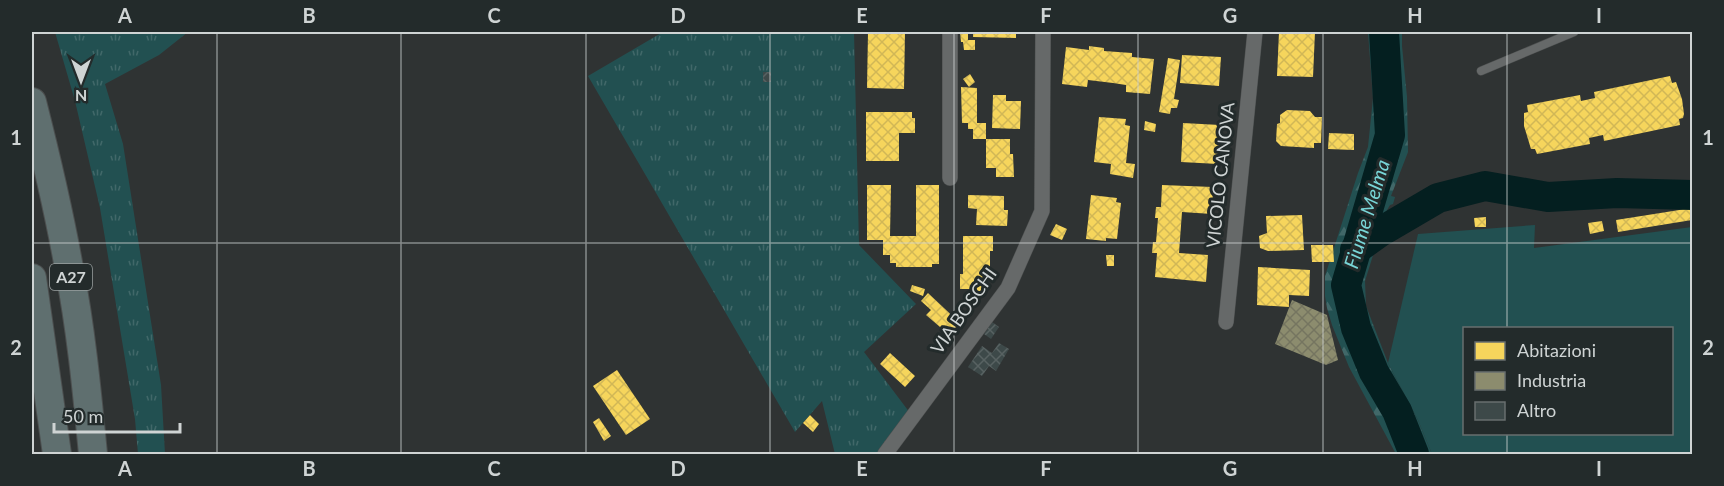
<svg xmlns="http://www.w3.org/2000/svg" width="1724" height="486" viewBox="0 0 1724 486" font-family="Lato,sans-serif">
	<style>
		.grass { fill: url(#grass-tufts) }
		.forest { fill: url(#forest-firs) }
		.garden { fill: #225051; fill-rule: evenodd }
		.homes { fill: url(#homes-cross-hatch) }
		.industry { fill: url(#industry-cross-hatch) }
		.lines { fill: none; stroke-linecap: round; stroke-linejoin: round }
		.river { stroke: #041f20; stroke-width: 30 }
		.building { fill: url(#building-cross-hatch) }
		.service-casing { stroke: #4c4f4f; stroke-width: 9 }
		.minor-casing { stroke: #4c4f4f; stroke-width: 16 }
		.motorway-casing { stroke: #4c4f4f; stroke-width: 30 }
		.service { stroke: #666969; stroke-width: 8 }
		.minor { stroke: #666969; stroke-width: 15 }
		.motorway { stroke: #5f6f6f; stroke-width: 28 }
		.grid { fill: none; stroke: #cfd4d4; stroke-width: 1.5; stroke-opacity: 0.55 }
		.labels { text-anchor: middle; stroke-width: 6; stroke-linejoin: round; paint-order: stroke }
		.shield { fill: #232b2b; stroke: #9ba1a1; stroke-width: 1.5 }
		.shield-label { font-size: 16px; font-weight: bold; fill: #cfd4d4 }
		.street-label { font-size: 18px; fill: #cfd4d4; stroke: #232b2b }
		.water-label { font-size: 20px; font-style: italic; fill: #78d5d7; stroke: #232b2b }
		.neatline { fill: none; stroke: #cfd4d4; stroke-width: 2 }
		.grid-label { font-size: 20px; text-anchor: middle; font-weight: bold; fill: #cfd4d4 }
	</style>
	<defs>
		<pattern id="grass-tufts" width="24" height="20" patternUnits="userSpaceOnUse" patternTransform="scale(1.5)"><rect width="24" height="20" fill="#225051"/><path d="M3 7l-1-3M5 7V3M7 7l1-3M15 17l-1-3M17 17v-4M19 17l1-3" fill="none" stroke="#416869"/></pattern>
		<pattern id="forest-firs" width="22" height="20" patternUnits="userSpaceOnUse" patternTransform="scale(1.5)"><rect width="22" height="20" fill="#225051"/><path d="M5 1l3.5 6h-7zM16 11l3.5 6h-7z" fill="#416869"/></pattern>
		<pattern id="homes-cross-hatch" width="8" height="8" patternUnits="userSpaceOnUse" patternTransform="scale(1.5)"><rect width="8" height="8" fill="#f6d55c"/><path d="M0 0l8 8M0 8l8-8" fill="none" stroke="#d1b756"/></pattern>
		<pattern id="industry-cross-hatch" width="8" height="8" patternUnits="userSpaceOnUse" patternTransform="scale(1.5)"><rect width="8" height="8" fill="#8c8c6e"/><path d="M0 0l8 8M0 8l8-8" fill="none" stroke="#757560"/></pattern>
		<pattern id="building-cross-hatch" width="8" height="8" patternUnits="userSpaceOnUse" patternTransform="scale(1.5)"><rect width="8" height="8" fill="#3d4949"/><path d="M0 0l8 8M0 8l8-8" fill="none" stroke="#586262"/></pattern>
	</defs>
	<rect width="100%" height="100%" fill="#2f3333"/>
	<g class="grass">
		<polygon points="55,32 188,32 159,55 105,84 123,144 161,385 165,454 138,454 135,419 100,208 75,101"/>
		<polygon points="663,32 854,32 859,245 916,304 864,352 910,413 881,454 835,454 822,401 795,432 588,76"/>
	</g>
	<polygon class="forest" points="1368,32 1402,32 1402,46 1407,97 1408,152 1391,196 1395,197 1393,204 1390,205 1387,210 1365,281 1366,306 1388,363 1418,420 1432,454 1396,454 1349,367 1332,325 1327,308 1325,296 1325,276 1358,173 1368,147 1373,98"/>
	<path class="garden" d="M 1535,225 L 1534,248 L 1692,227 L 1692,454 L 1432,454 L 1418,420 L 1388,363 L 1418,234 ZM 1464,328 L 1672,328 L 1672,434 L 1464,434 Z"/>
	<g class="homes">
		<polygon points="868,32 905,32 904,89 867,88"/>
		<polygon points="960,32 968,32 968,40 975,40 975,50 964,50 963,42 961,42"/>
		<polygon points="973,32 1016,32 1016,38 973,37"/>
		<polygon points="1279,32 1315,32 1313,77 1277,76"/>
		<polygon points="1089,46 1104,48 1104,51 1132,53 1132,57 1154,59 1150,94 1126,92 1126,85 1113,83 1088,80 1087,87 1062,84 1066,47 1089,50"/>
		<polygon points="1182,55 1221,57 1219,86 1180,83"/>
		<polygon points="1168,58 1180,60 1174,99 1179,100 1177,108 1171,108 1170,114 1159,112"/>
		<polygon points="970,74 975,82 969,87 963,79"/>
		<polygon points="1670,76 1672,83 1676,82 1682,99 1684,114 1683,118 1679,119 1680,125 1604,141 1603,135 1589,138 1590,144 1537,154 1535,149 1531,149 1524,126 1524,113 1528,112 1527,105 1580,95 1581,101 1595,98 1594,92"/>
		<polygon points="961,87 977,88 977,123 986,123 986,139 973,139 973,129 968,129 968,123 962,123"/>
		<polygon points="993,95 1006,95 1006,101 1021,101 1020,129 992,128"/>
		<polygon points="1287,110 1310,111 1315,117 1322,117 1321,143 1314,143 1314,148 1281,146 1276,141 1277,124 1280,123 1280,115"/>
		<polygon points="866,112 912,112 912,118 915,118 915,133 899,133 899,161 866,161"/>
		<polygon points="1099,117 1126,119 1125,125 1130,126 1126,163 1135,164 1133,178 1110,174 1111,164 1094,162"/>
		<polygon points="1145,121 1156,124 1155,132 1144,130"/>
		<polygon points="1183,123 1220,125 1218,164 1181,162"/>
		<polygon points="1329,133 1354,134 1354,150 1328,149"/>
		<polygon points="986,139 1010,139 1010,154 1013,154 1014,177 996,177 996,168 986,168"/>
		<polygon points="867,185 891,185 890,236 916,236 916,185 939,185 939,264 932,264 932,267 896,267 896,263 890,263 890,255 883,255 883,240 867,240"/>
		<polygon points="1162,185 1213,187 1212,214 1182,212 1179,253 1208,255 1206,282 1155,277 1157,253 1152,253 1153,242 1156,242 1158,218 1155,218 1156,207 1161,207"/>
		<polygon points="968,195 1004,196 1004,210 1008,210 1007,226 976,225 977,209 968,208"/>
		<polygon points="1091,195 1117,198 1116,202 1121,203 1117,239 1106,238 1106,241 1086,239"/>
		<polygon points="1692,208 1692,220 1618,232 1616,220"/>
		<polygon points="1302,215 1304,250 1268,251 1260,248 1259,236 1267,233 1266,216"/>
		<polygon points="1486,217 1486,227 1475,227 1474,218"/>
		<polygon points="1602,221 1604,231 1590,234 1588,223"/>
		<polygon points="1056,224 1067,229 1062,240 1050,235"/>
		<polygon points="963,236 993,236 993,251 990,251 990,280 988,280 987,292 970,292 970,289 960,289 960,274 963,274"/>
		<polygon points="1311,245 1333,245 1334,262 1312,262"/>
		<polygon points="1106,255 1114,255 1114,266 1107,266"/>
		<polygon points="1258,267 1310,270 1309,296 1289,295 1289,307 1257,305"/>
		<polygon points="912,285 925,289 923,296 910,291"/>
		<polygon points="928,293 960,323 950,333 942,325 940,327 926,315 931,310 921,301"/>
		<polygon points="890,353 915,376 905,387 880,364"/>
		<polygon points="617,370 650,419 626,435 593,386"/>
		<polygon points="810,415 819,424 813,432 803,423"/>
		<polygon points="599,418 611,436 604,441 593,422"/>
	</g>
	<polygon class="industry" points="1292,300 1327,315 1338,360 1326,365 1275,344"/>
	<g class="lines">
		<g class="river">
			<polyline points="1384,32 1390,135 1346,285 1356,328 1374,372 1397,411 1414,454"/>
			<polyline points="1355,250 1380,232 1438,198 1485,186 1548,197 1617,193 1692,195"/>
		</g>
	</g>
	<g class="building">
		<rect x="763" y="72" width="8" height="10"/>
		<polygon points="992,322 999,327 991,339 984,334"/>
		<polygon points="999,343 1009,349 996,371 989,366 982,376 968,367 982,346 992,353"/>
	</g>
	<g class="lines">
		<defs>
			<polyline id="service" points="1481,71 1574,32"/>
			<g id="minor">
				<polyline points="950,32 950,178"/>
				<polyline points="1226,322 1255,32"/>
				<polyline points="885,454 1008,288 1042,211 1043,32"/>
			</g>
			<g id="motorway">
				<path d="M 32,102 C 46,157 59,212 69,268 C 81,329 87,392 93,454"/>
				<polyline points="32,278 57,454"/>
			</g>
		</defs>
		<use href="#service" class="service-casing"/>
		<use href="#minor" class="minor-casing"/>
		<use href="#motorway" class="motorway-casing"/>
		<use href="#service" class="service"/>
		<use href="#minor" class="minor"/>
		<use href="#motorway" class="motorway"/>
	</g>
	<path class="grid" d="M 217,32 L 217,454M 401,32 L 401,454M 586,32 L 586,454M 770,32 L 770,454M 954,32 L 954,454M 1138,32 L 1138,454M 1323,32 L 1323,454M 1507,32 L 1507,328M 32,243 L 1692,243M 1507,434 L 1507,454"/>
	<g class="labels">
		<rect class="shield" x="50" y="264" width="42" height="26" rx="4.5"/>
		<g class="shield-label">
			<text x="71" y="283">A27</text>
		</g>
		<g class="street-label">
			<text transform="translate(1221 175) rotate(-84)" y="6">VICOLO CANOVA</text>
			<text transform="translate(964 311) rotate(-55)" y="6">VIA BOSCHI</text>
		</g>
		<g class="water-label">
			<text transform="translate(1367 214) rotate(-73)" y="7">Fiume Melma</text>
		</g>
	</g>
	<rect width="1724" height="486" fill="none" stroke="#232b2b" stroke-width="66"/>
	<rect x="1463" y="327" width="210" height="108" fill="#232b2b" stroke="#686f6f" stroke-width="1.5"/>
	<rect x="1475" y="342" width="30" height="18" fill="#f6d55c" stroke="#686f6f" stroke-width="1.5"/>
	<text x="1517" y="357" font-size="18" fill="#cfd4d4">Abitazioni</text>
	<rect x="1475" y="372" width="30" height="18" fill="#8c8c6e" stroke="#686f6f" stroke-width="1.5"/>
	<text x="1517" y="387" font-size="18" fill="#cfd4d4">Industria</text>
	<rect x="1475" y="402" width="30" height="18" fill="#3d4949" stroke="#686f6f" stroke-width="1.5"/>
	<text x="1517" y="417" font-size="18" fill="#cfd4d4">Altro</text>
	<g transform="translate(81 81) rotate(180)" stroke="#232b2b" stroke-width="4.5" paint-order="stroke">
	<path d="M0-4.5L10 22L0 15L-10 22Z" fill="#cfd4d4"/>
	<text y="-9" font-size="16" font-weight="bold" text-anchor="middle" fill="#cfd4d4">N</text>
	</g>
	<path d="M54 423v9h126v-9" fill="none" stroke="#cfd4d4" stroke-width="3"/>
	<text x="63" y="423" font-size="18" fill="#cfd4d4" stroke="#232b2b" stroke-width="4.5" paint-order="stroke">50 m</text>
	<rect x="33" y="33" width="1658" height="420" class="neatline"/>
	<g class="grid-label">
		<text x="125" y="23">A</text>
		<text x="309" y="23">B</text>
		<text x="494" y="23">C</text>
		<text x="678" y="23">D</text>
		<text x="862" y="23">E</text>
		<text x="1046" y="23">F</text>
		<text x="1230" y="23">G</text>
		<text x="1415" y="23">H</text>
		<text x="1599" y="23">I</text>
		<text x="16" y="145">1</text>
		<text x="1708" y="145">1</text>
		<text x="16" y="355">2</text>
		<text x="1708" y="355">2</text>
		<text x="125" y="476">A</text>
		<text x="309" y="476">B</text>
		<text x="494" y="476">C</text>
		<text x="678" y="476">D</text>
		<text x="862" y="476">E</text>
		<text x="1046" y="476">F</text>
		<text x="1230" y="476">G</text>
		<text x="1415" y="476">H</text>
		<text x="1599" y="476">I</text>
	</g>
</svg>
